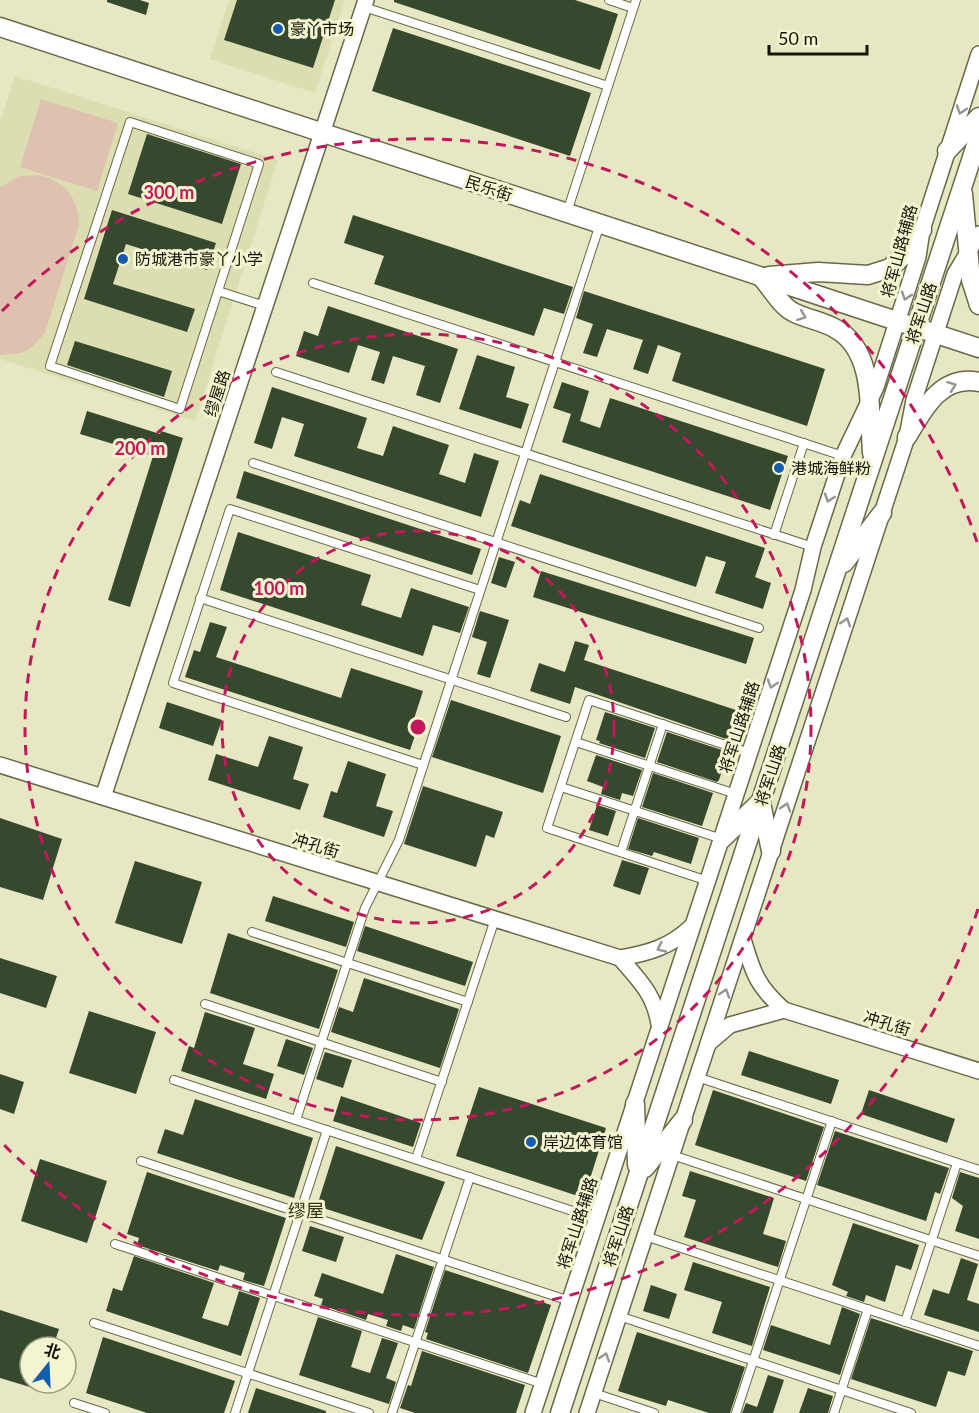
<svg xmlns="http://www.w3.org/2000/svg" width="979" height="1413" viewBox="0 0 979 1413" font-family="Lato,'Noto Sans SC',sans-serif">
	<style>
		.built { fill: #dcdeb2 }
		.green { fill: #dfc1b0 }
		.building { fill: #36492f }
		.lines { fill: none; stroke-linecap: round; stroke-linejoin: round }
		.service-casing { stroke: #696949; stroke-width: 10 }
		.minor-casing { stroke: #696949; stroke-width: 18 }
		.tertiary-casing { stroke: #696949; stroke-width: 21 }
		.service { stroke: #fff; stroke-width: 8 }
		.minor { stroke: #fff; stroke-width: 15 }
		.tertiary { stroke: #fff; stroke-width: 18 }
		.oneway { stroke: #95958f }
		.ring { fill: none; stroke: #c2185b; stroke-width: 3; stroke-dasharray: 10 8 }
		.poi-dot { fill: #145cac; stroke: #f4f5d0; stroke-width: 2 }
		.labels { text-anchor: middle; stroke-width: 6; stroke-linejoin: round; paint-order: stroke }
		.poi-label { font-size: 16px; fill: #141407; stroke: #f4f5d0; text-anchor: start }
		.street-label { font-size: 16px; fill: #141407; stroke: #f4f5d0 }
		.neighbourhood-label { font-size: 18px; fill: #333213; stroke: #f4f5d0 }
		.centre { fill: #c2185b; stroke: #f4f5d0; stroke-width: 3 }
		.ring-label { font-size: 18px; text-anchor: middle; font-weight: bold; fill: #c2185b; stroke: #f4f5d0; stroke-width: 6; stroke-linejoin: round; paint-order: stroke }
	</style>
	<rect width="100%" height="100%" fill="#e7e8c3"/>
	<g class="built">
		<polygon points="229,0 345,0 315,93 210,59"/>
		<polygon points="15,76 278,160 195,421 0,359 0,122"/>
	</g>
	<g class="green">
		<polygon points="41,99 118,123 97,191 20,167"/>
		<path d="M 39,175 C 64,181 79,198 79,225 L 45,333 L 31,348 L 21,353 L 0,355 L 0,187 L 20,176 Z"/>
	</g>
	<g class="building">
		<polygon points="107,0 140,0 149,3 146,15 107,2"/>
		<polygon points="237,0 335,0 313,68 224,40"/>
		<polygon points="394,0 575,0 618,14 600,70 394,2"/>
		<polygon points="393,28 591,93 570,156 372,91"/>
		<polygon points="147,134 241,164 222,224 128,194"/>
		<polygon points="112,210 216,243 207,270 126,244 113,284 195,309 187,332 84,299"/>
		<polygon points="353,215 573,287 564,314 544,308 534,336 374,284 384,256 344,243"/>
		<polygon points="584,291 825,369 807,426 672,381 681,353 658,345 648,374 633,369 643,340 607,329 597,357 583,353 593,324 576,318"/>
		<polygon points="328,306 458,349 440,403 416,395 425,366 393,356 384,384 371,380 380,352 358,345 349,373 296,356 304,331 318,336"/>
		<polygon points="75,341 172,371 164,397 67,365"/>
		<polygon points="477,355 515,367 506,397 529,404 521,429 459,409"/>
		<polygon points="562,382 589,391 580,421 600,428 610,398 788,456 770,510 562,442 571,414 553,408"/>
		<polygon points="272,387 367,418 357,448 383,456 393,426 416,434 449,445 439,474 465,483 474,453 499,461 481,517 294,456 304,424 282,417 272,449 254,443"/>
		<polygon points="87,411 160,434 161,431 183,438 130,607 108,600 153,456 80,434"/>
		<polygon points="244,471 481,549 472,575 236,498"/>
		<polygon points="540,474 765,548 755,577 771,583 763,609 715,593 726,562 706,556 696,587 511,526 520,500 530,504"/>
		<polygon points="238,532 371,575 361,605 401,618 411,588 469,607 460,633 433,625 423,656 220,590"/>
		<polygon points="499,557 515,562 506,588 491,583"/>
		<polygon points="541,571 754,638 746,664 533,597"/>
		<polygon points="480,611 509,620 490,678 477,674 487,642 472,637"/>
		<polygon points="210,622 227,627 216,657 341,698 351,668 423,691 413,722 419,724 410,750 185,677 194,650 200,652"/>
		<polygon points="575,641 589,645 584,660 742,712 734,739 732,741 575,687 570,704 530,691 539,663 565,672"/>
		<polygon points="451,700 561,736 543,793 432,757"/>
		<polygon points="167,702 222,720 213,746 159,728"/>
		<polygon points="605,712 655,728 645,758 599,743 600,741 596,740"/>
		<polygon points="667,732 728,752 719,780 717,782 657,762"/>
		<polygon points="269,736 303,747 293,779 309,784 300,810 208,780 216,754 258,767"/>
		<polygon points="596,755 642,770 633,796 622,793 620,800 601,794 603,787 587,781"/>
		<polygon points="348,761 386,774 376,806 393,811 384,837 323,817 331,791 337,793"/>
		<polygon points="653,773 713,793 702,826 642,807"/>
		<polygon points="423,786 503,812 494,838 486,835 476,867 404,844"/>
		<polygon points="597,805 616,811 608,836 589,830"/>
		<polygon points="0,818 62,839 43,900 0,887"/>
		<polygon points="638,818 699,838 691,864 654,852 652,856 628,849"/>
		<polygon points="622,860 649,868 640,895 613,886"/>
		<polygon points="135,861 202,882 182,944 115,923"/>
		<polygon points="273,896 354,922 346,947 265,921"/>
		<polygon points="365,926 473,962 465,986 357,951"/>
		<polygon points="228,933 338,970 319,1029 210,993"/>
		<polygon points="0,958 57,976 46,1008 0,993"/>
		<polygon points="364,978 459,1009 440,1068 331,1032 339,1007 353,1012"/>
		<polygon points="89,1011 156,1032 136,1094 69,1073"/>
		<polygon points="205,1012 255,1028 243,1064 274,1074 266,1099 181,1071 189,1046 194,1048"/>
		<polygon points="286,1039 313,1048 304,1075 277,1066"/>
		<polygon points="749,1051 839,1080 831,1104 741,1075"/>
		<polygon points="325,1052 352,1060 343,1088 316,1079"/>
		<polygon points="0,1074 24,1082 14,1114 0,1109"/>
		<polygon points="479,1087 606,1128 584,1198 456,1156"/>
		<polygon points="713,1090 824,1127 806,1181 695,1145"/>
		<polygon points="869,1090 955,1119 947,1143 861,1114"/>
		<polygon points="341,1096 421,1123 413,1147 333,1121"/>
		<polygon points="195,1099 313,1138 294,1198 157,1153 165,1129 183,1135"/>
		<polygon points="835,1131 949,1168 940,1194 935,1192 926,1221 817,1185"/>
		<polygon points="336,1146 445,1182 422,1240 317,1206"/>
		<polygon points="40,1159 107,1181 87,1243 21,1221"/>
		<polygon points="690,1171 774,1198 763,1234 786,1241 778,1267 684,1237 696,1200 682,1196"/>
		<polygon points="147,1172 286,1218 264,1286 243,1280 245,1273 220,1265 218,1271 137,1245 139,1238 127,1234"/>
		<polygon points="960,1172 979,1178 979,1239 955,1231 963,1206 952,1198"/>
		<polygon points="853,1223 919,1245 911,1270 896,1265 885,1302 866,1295 864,1302 846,1296 848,1292 832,1285"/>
		<polygon points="310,1226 344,1237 336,1262 302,1251"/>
		<polygon points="396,1254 434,1267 414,1329 403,1325 401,1331 386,1326 388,1320 368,1314 366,1320 321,1305 323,1299 314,1296 322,1273 383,1294"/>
		<polygon points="134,1256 214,1283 202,1318 228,1326 239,1291 260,1298 241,1356 106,1311 113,1288 122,1291"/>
		<polygon points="961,1258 978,1264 967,1300 979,1304 979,1332 924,1315 933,1289 949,1294"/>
		<polygon points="693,1262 770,1287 752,1346 712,1333 722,1302 684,1290"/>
		<polygon points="445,1270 551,1305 528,1373 426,1339 428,1333 425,1332"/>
		<polygon points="651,1285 677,1294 669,1319 643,1311"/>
		<polygon points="842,1307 860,1314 840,1375 763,1350 771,1325 830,1345"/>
		<polygon points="0,1310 59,1329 53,1347 30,1347 30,1387 0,1378"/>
		<polygon points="318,1317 362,1331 351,1367 370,1373 382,1338 398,1343 386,1378 396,1382 389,1404 299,1375"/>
		<polygon points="871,1318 973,1351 965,1376 948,1371 936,1407 851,1379"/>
		<polygon points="637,1332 745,1367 730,1413 709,1413 668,1400 666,1406 618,1391"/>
		<polygon points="103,1337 235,1381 224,1413 147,1413 86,1393"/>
		<polygon points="422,1351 525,1385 516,1413 415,1413 400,1408 408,1385 411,1386"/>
		<polygon points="768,1375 784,1380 773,1413 742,1413 746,1403 757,1407"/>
		<polygon points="256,1388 326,1411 326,1413 248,1413"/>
		<polygon points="808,1388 833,1396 828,1413 799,1413"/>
	</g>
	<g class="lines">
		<defs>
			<g id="service">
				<polyline points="609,0 633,8"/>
				<polyline points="364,7 608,86"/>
				<polyline points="567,212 636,0"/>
				<polyline points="313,283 843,456"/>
				<polyline points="218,291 180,409 50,366 130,122 259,164 218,291 265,306"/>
				<polyline points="276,372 813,547"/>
				<polyline points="253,463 759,628"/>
				<polyline points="774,535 804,443"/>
				<polyline points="200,598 566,717"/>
				<polyline points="576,742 736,794"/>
				<polyline points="423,765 173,683 230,509 480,590"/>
				<polyline points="561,787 722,839"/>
				<polyline points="621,852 663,724"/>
				<polyline points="708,881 547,828 589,700 750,753"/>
				<polyline points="252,932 468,1002"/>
				<polyline points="205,1004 442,1082"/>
				<polyline points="697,1077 979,1170"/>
				<polyline points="174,1080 597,1219"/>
				<polyline points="296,1120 365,908 399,840 600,224"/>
				<polyline points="672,1155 979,1256"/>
				<polyline points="416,1159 495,919"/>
				<polyline points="141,1161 570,1301"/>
				<polyline points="645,1236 979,1346"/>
				<polyline points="115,1244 543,1384"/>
				<polyline points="619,1316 911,1413"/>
				<polyline points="905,1322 957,1163"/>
				<polyline points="94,1323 369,1413"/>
				<polyline points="594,1393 654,1413"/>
				<polyline points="74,1403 105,1413"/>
				<polyline points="235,1413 327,1130"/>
				<polyline points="392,1413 470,1177"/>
				<polyline points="736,1413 832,1121"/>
				<polyline points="834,1413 868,1309"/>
			</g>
			<g id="minor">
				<path d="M 0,765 L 620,958 C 649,953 670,947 691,927"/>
				<polyline points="103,797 366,0"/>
				<path d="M 743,939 C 753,973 757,986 784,1010 L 979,1071"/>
				<path d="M 620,958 C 640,981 654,994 659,1024"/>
				<polyline points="709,1043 730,1025 784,1010"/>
				<polyline points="533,1413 803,590 813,547 843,456 876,387 918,257 922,230 979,54"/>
				<polyline points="587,1413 907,437 914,400 955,274 979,234"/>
			</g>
			<g id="tertiary">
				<polyline points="0,27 979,348"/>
				<polyline points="947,151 979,117"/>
				<polyline points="963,194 971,280 979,305"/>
				<polyline points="769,276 818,272 868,275 890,268 908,251 922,230"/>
				<path d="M 762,278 C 771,288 781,306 793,312 C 806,319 823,321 836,329 C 876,351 869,414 872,453"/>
				<path d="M 907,437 C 923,410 941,374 979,382"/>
				<polyline points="844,563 882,513"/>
				<polyline points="761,803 771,851"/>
				<polyline points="722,839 759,803"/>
				<polyline points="635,1104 637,1165"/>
				<polyline points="645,1168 683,1120"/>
				<polyline points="560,1413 979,136"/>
			</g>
		</defs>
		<use href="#service" class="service-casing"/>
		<use href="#minor" class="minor-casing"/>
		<use href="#tertiary" class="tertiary-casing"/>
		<use href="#service" class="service"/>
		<use href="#minor" class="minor"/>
		<use href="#tertiary" class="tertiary"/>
	</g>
	<defs><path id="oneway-chevron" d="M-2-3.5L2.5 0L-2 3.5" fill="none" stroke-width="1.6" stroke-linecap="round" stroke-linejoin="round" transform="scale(1.5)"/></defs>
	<g class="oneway">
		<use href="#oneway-chevron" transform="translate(961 110) rotate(108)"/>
		<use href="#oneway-chevron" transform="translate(906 296) rotate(108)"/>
		<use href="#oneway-chevron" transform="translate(802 316) rotate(21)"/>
		<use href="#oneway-chevron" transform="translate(952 386) rotate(-20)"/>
		<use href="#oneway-chevron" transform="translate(829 498) rotate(108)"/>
		<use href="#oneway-chevron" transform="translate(846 622) rotate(-72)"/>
		<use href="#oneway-chevron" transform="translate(772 684) rotate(108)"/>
		<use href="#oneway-chevron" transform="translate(786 807) rotate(-72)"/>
		<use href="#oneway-chevron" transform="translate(661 948) rotate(155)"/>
		<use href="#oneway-chevron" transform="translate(725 993) rotate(-72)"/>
		<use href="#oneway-chevron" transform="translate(605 1357) rotate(-72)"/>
	</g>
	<g class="ring">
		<circle cx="418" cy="727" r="196"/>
		<circle cx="418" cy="727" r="393"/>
		<path d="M978 909A589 589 0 0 1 2 1143M2 311A589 589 0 0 1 978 545"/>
	</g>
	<g class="poi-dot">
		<circle cx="278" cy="29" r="6"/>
		<circle cx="123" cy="259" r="6"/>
		<circle cx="779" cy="468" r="6"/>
		<circle cx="531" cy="1142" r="6"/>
	</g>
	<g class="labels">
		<g class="poi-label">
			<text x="290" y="35">豪丫市场</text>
			<text x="135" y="265">防城港市豪丫小学</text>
			<text x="791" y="474">港城海鲜粉</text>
			<text x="543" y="1148">岸边体育馆</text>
		</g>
		<g class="street-label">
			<text transform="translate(489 188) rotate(18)" y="6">民乐街</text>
			<text transform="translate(899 251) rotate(-75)" y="6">将军山路辅路</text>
			<text transform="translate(921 313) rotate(-72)" y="6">将军山路</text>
			<text transform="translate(217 393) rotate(-72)" y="6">缪屋路</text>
			<text transform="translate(739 727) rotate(-72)" y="6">将军山路辅路</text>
			<text transform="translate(770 775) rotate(-72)" y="6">将军山路</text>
			<text transform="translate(316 845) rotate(17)" y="6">冲孔街</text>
			<text transform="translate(887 1023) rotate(17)" y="6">冲孔街</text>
			<text transform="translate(577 1223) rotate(-72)" y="6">将军山路辅路</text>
			<text transform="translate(618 1236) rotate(-72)" y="6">将军山路</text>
		</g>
		<g class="neighbourhood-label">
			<text x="306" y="1217">缪屋</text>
		</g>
	</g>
	<circle cx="418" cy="727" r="9" class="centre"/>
	<g class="ring-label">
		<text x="169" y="199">300 m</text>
		<text x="140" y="455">200 m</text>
		<text x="279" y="595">100 m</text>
	</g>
	<g transform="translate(48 1365) rotate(18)"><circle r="28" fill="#f4f5d0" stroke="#9a9b80" stroke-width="1.5"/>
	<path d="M0-4.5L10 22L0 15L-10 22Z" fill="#145cac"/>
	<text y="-9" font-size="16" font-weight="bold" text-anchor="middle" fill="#141407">北</text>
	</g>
	<path d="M769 45v9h98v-9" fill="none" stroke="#141407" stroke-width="3"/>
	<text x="778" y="45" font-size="18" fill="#141407" stroke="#f4f5d0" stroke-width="4.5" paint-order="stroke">50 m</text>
</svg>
